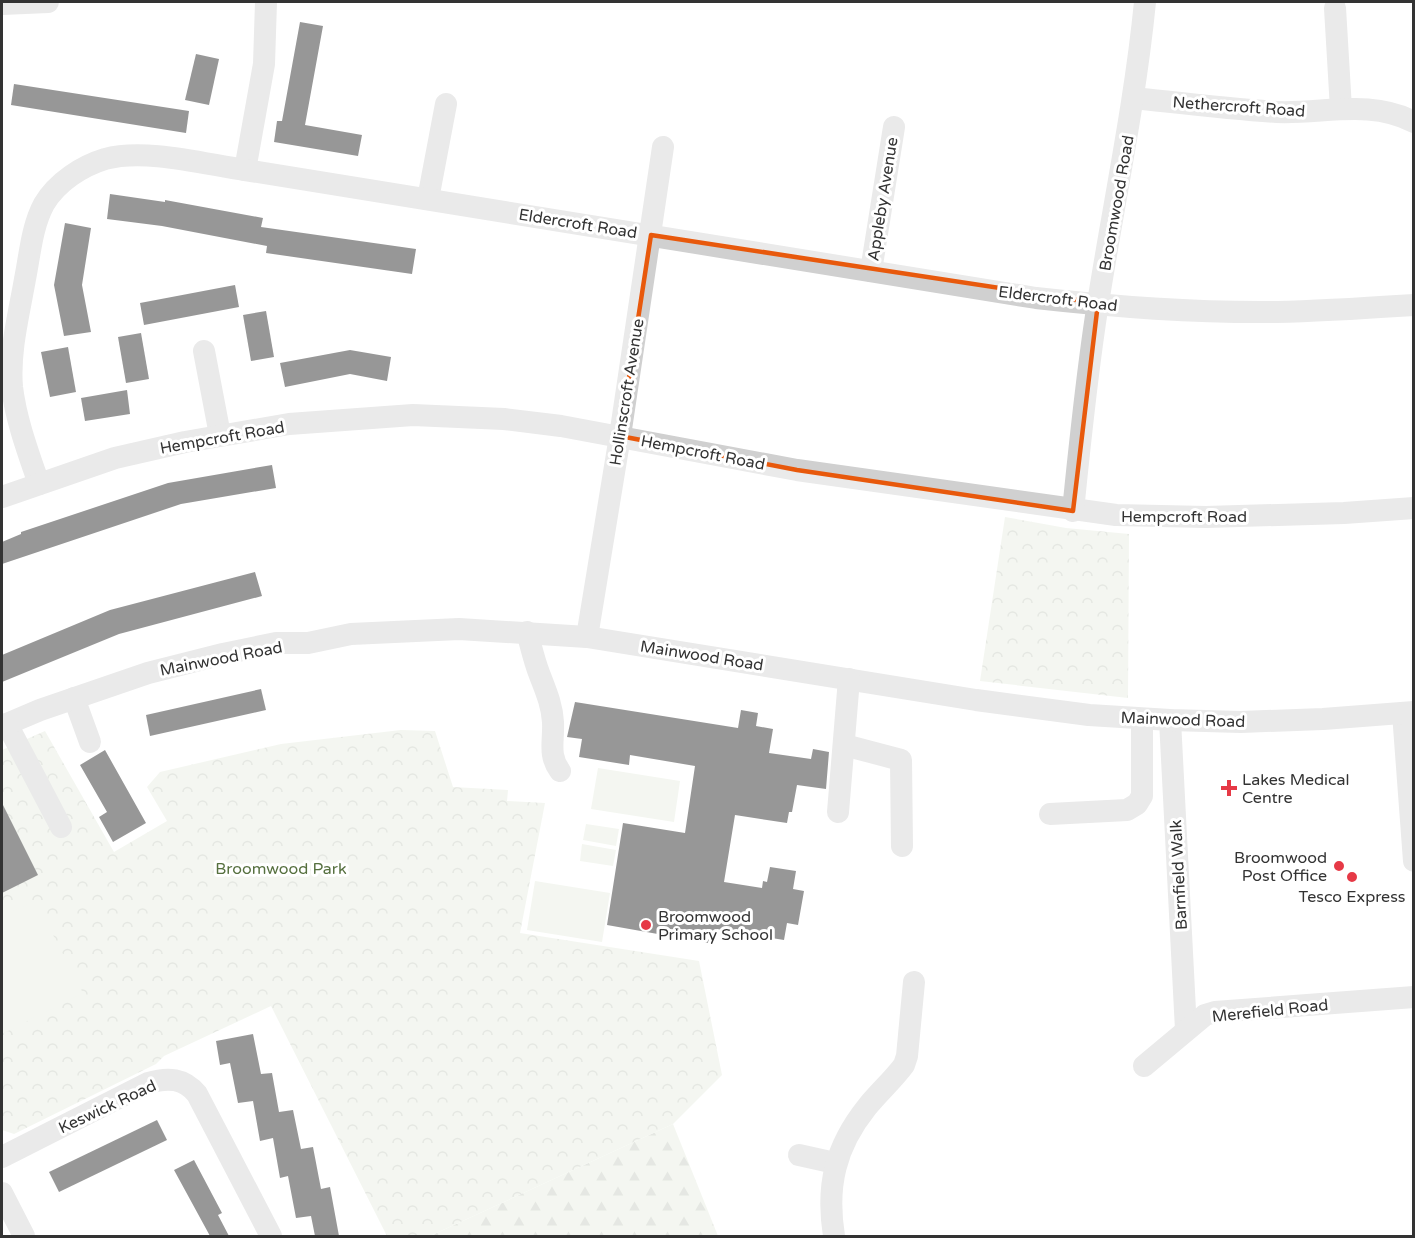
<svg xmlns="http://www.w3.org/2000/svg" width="1415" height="1238" viewBox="0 0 1415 1238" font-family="'Varela Round',sans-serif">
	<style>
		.forest { fill: url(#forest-firs) }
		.park { fill: url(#park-crowns) }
		.pitch { fill: #e6ecdf }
		.building { fill: #1a1a1a }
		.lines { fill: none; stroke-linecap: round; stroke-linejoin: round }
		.minor { stroke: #d0d0d0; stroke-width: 22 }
		.marked { fill: none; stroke: #e8590c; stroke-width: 4.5; stroke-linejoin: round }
		.poi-dot { fill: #e63946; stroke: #fff; stroke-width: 2 }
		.labels { text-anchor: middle; stroke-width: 6; stroke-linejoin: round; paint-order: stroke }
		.street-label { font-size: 16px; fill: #333; stroke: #fff }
		.poi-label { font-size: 16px; fill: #333; stroke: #fff; text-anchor: start }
		.park-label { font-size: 16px; fill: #56703f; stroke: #fff }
	</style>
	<defs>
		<pattern id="forest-firs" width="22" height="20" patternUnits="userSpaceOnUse" patternTransform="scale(1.5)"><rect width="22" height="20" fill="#e6ecdf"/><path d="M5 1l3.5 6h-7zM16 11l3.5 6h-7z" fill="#c6cbc0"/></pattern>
		<pattern id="park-crowns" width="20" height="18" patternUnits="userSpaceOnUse" patternTransform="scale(1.5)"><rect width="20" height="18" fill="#e6ecdf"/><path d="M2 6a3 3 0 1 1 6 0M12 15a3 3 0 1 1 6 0" fill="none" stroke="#c6cbc0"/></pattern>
	</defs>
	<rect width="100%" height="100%" fill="#fff"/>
	<polygon class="forest" points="673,1124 718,1236 430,1236"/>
	<g class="park">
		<polygon points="1005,517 1066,528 1129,534 1128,698 980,681"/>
		<polygon points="401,730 435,731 453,787 508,790 507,801 545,803 520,933 699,961 722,1075 673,1124 430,1236 387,1236 271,1006 164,1056 156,1064 14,1134 2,1130 2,750 45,731 114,852 167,821 147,787 160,772 281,744"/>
	</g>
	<g class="pitch">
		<polygon points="598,768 680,781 674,822 591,809"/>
		<polygon points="586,824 619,829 616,846 583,840"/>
		<polygon points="582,844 616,850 613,866 580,861"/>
		<polygon points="535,881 610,893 602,942 527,930"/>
		<polygon points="35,900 83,993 2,1034 2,917"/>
	</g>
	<g class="building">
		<polygon points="300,22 323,26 305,125 362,135 358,156 274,142 277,121 282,121"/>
		<polygon points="196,54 219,59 209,105 185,100"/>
		<polygon points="14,84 189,111 186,133 11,105"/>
		<polygon points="110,194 165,202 165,200 263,218 261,227 416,249 412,274 266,253 267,246 162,226 107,219"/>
		<polygon points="65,223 91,228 82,285 91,332 64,336 54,285"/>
		<polygon points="235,285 239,307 144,325 140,303"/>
		<polygon points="266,311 274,357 251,361 243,315"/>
		<polygon points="141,333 149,379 126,383 118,337"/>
		<polygon points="68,347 76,392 50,397 41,352"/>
		<polygon points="350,350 391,357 387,381 350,374 285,387 280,363"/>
		<polygon points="127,390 130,414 85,421 81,398"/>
		<polygon points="272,465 276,488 181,504 2,564 2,542 21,534 21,532 168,483"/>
		<polygon points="255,572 262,596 119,634 2,682 2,655 110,610"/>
		<polygon points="261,689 266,710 150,736 146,715"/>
		<polygon points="575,702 738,728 741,710 758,713 756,726 773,729 769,753 811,759 813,749 829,752 826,789 797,785 792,812 789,812 787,823 735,815 724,882 762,888 763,881 767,882 770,867 796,871 793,889 804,891 798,925 787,923 784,940 717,929 714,944 607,925 623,823 685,833 695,766 630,755 629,765 579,757 582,739 567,737"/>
		<polygon points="105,750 146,823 113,842 99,817 107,812 80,765"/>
		<polygon points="2,803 38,875 2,893"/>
		<polygon points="253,1034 261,1074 272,1073 279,1112 293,1110 301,1149 313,1147 321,1189 330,1187 339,1236 315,1236 311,1216 296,1218 288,1176 280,1178 273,1138 260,1141 253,1101 238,1103 230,1063 220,1065 216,1041"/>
		<polygon points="157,1120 167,1140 59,1192 49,1172"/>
		<polygon points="194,1160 222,1213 218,1215 229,1236 210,1236 174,1170"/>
	</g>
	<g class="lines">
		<g class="minor">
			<polyline points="2,4 48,2"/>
			<polyline points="1335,8 1341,109"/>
			<path d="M 1134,98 C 1181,103 1229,109 1277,112 C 1324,114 1370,99 1414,122"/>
			<polyline points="245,170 264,64 266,2"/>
			<polyline points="428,199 446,104"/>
			<polyline points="871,271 894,127"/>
			<polyline points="204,351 220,435"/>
			<path d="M 39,484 C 28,452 16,420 12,387 C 9,351 19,314 25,279 C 30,254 32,226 44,204 C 57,182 82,166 105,159 C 145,148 204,164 245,170 L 1036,298 C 1116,307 1197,313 1277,312 C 1323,311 1368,308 1414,305"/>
			<polyline points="2,497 115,458 185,442 289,424 413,415 504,419 561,426 797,470 1116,515 1206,517 1344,513 1414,508"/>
			<path d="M 1073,511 C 1080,441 1087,372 1098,303 C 1114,202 1135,103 1145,2"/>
			<path d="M 527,632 C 531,646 534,660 539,673 C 545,689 552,704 553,722 C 554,741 548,755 560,771"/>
			<polyline points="587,637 620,436 663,147"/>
			<polyline points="74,698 90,742"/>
			<polyline points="1403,713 1414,861"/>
			<polyline points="1170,720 1186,1030"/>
			<polyline points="7,724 61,827"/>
			<polyline points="2,726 40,710 148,673 223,654 276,643 308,643 351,634 459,629 587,637 976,700 1089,715 1170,720 1241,722 1323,719 1414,712"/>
			<polyline points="844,745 901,760 902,846"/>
			<polyline points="838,812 849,679"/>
			<polyline points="1050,814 1127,810 1137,804 1142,796 1142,719"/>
			<polyline points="1144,1066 1205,1015 1215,1012 1414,997"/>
			<polyline points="799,1155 835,1163"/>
			<path d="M 2,1157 L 148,1083 C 168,1077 184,1078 197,1094 L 271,1236"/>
			<polyline points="2,1193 24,1236"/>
			<path d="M 834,1236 C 826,1186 835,1147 867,1107 C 879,1092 893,1080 904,1065 L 907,1056 L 914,982"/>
		</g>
	</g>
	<path d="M0 0H1415V1238H0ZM 651,235 L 1098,303 L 1073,511 L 797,470 L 620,436 Z" fill="#fff" fill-opacity=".55" fill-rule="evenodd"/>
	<path class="marked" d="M 651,235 L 1098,303 L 1073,511 L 797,470 L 620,436 Z"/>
	<g class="poi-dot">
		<path d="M1226 779h6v6h6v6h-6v6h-6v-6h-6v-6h6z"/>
		<circle cx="1339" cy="866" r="6"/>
		<circle cx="1352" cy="877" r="6"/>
		<circle cx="646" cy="925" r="6"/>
	</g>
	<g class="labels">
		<g class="street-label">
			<text transform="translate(1239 106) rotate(4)" y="6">Nethercroft Road</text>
			<text transform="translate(882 199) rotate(-81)" y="6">Appleby Avenue</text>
			<text transform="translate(1116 203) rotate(-80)" y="6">Broomwood Road</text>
			<text transform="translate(578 223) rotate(9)" y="6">Eldercroft Road</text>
			<text transform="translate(1058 298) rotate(7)" y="6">Eldercroft Road</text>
			<text transform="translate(626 392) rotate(-81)" y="6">Hollinscroft Avenue</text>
			<text transform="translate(222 437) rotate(-10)" y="6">Hempcroft Road</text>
			<text transform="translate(703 452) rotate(11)" y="6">Hempcroft Road</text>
			<text x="1184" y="522">Hempcroft Road</text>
			<text transform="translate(702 655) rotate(9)" y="6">Mainwood Road</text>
			<text transform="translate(221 658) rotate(-11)" y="6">Mainwood Road</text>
			<text transform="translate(1183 719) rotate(2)" y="6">Mainwood Road</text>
			<text transform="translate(1178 875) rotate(-93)" y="6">Barnfield Walk</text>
			<text transform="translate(1270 1010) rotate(-6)" y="6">Merefield Road</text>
			<text transform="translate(107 1106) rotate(-25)" y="6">Keswick Road</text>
		</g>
		<g class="poi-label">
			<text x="1242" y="785">Lakes Medical<tspan x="1242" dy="18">Centre</tspan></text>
			<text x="1327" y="863" text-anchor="end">Broomwood<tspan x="1327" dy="18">Post Office</tspan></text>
			<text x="1352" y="902" text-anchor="middle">Tesco Express</text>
			<text x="658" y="922">Broomwood<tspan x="658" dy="18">Primary School</tspan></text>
		</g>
		<g class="park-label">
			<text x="281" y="874">Broomwood Park</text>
		</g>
	</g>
	<rect width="1415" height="1238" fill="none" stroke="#333333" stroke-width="6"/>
</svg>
